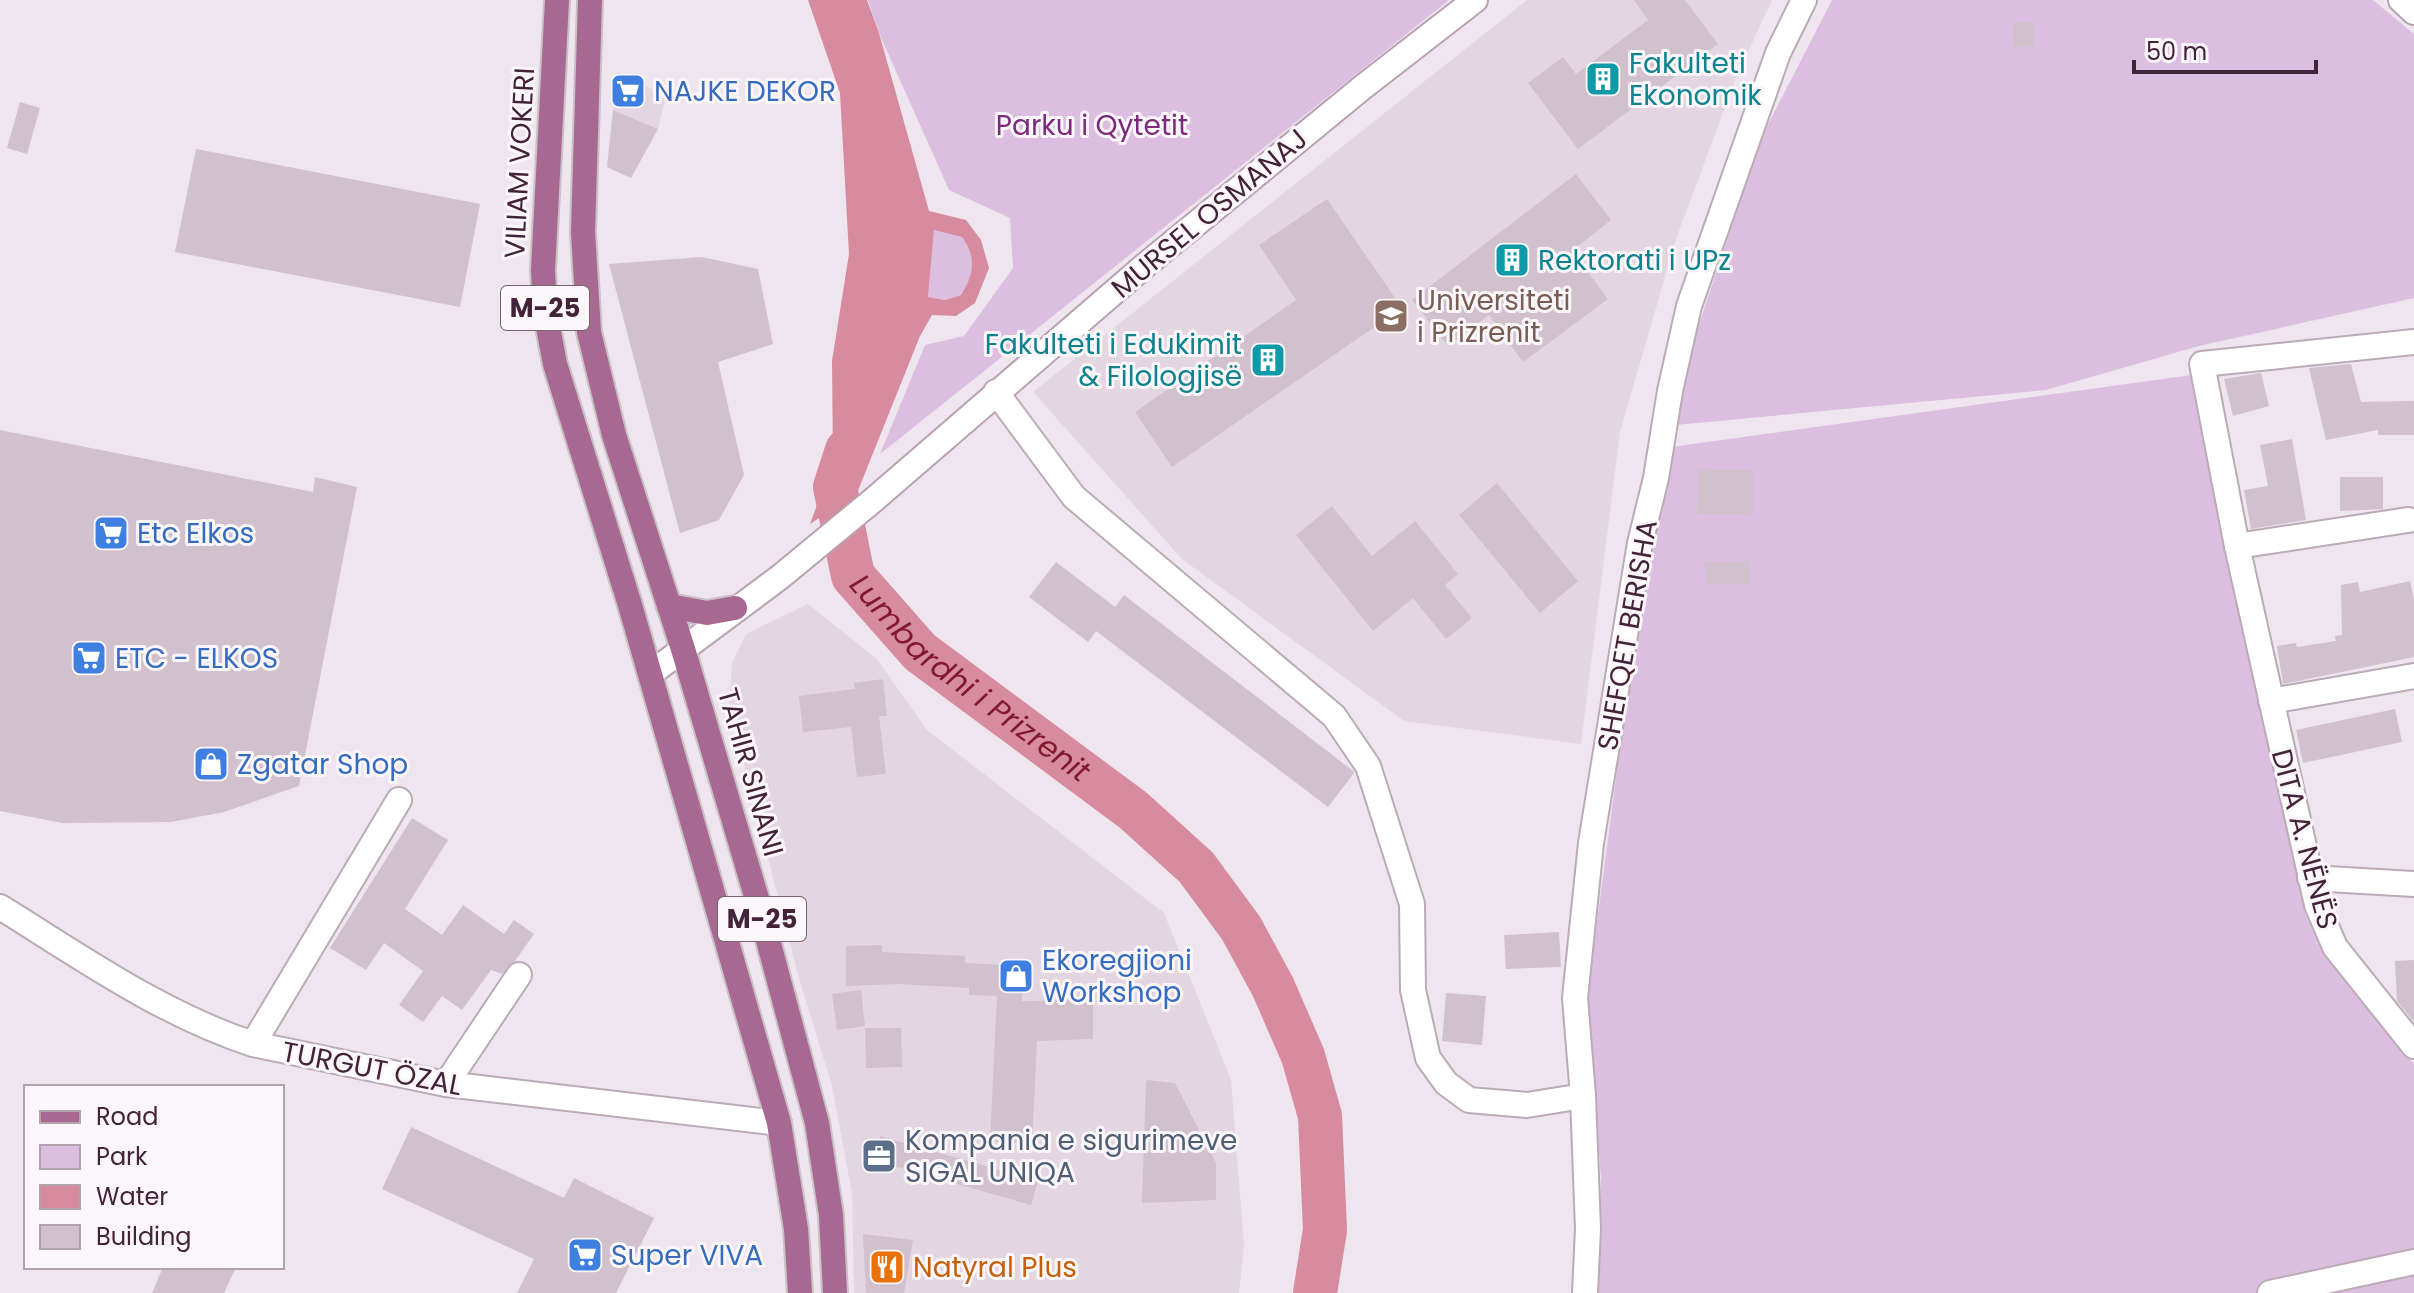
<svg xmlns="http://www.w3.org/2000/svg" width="2414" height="1293" viewBox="0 0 2414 1293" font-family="Poppins,sans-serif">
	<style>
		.built { fill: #e3d6e1 }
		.green { fill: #dcbee1 }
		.water { fill: #d68b9e; fill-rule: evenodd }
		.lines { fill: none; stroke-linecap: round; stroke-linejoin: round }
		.river { stroke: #d68b9e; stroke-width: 44 }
		.building { fill: #d0c1cd }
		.street-casing { stroke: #bbabb7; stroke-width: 28 }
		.secondary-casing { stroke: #b9a0b3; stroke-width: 28 }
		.primary-casing { stroke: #cac1c7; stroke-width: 28 }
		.street { stroke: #fff; stroke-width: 24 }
		.secondary { stroke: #fff; stroke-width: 24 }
		.primary { stroke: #a76891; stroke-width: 24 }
		.labels { text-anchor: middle; stroke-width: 6; stroke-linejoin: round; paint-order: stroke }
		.shield { fill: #fbf6fa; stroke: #7a6272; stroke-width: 2 }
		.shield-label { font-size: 26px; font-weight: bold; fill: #432338 }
		.culture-label { font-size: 28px; fill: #0d838f; stroke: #fbf6fa; text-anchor: start }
		.shop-label { font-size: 28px; fill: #366cbe; stroke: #fbf6fa; text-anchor: start }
		.park-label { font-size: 28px; fill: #7b2a7c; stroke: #fbf6fa }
		.street-label { font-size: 28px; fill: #432338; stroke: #fbf6fa }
		.education-label { font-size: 28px; fill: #785e54; stroke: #fbf6fa; text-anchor: start }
		.service-label { font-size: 28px; fill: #4e5e75; stroke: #fbf6fa; text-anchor: start }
		.food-label { font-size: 28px; fill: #c56008; stroke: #fbf6fa; text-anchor: start }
		.water-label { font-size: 30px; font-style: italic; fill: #831931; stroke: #fbf6fa }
	</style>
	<rect width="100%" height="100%" fill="#efe5ee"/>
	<g class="built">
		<polygon points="1527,0 1772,0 1736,78 1676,239 1620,432 1581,744 1404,721 1182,559 1033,392"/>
		<polygon points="618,72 666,96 658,129 613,110"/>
		<polygon points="808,604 877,659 927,730 1164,913 1231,1080 1244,1245 1239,1293 854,1293 852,1193 832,1086 798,975 729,705 732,663 746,634"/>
	</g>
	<g class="green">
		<polygon points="868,0 1449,0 880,454 925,345 964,336 1013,268 1010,218 949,190 879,33"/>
		<polygon points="1832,0 2373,0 2414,34 2414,298 2199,346 2046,390 1665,426 1762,136"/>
		<polygon points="934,229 962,237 972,250 972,278 961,295 945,300 928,297"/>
		<polygon points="2192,375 2305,913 2322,951 2414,1064 2414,1293 1598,1293 1601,1178 1587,998 1622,733 1671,447"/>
	</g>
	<path class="water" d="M 808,0 L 867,0 L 879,33 L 929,211 L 966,220 L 981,240 L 989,268 L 975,303 L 956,316 L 932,315 L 920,336 L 857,493 L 810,524 L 833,462 L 832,361 L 849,254 L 840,93 ZM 934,230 L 962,237 C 977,257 974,275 961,295 L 945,300 L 928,297 Z"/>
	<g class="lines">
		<path class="river" id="s1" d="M 847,450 L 835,487 L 853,576 L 920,652 L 1133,810 L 1196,867 L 1241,928 L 1273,987 L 1303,1056 L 1320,1116 L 1325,1230 L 1315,1293"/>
	</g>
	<g class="building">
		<polygon points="1634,0 1685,0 1718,44 1578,149 1528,83 1563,57 1576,74 1648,20"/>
		<rect x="2013" y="22" width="21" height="25"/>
		<polygon points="20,102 40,108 27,154 7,148"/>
		<polygon points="613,110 658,129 631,178 607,167"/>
		<polygon points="196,149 480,204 460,307 175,252"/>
		<polygon points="1576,174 1611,220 1572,251 1608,299 1523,362 1489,315 1448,346 1412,300"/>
		<polygon points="1327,199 1402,308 1172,467 1135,412 1296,300 1259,245"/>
		<polygon points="702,257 758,269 773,344 718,362 744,475 719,520 680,533 609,264"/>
		<polygon points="2351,364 2361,402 2414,401 2414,435 2378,435 2378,430 2326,440 2309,368"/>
		<polygon points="2261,373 2269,406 2233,416 2224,379"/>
		<polygon points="0,430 313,492 315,477 357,487 299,786 224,812 171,822 63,823 0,811"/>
		<polygon points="2292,439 2306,520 2251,529 2244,490 2268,486 2260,445"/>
		<polygon points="1698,469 1754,470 1753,515 1697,514"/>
		<polygon points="2340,477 2383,477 2383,509 2340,511"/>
		<polygon points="1497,483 1578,581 1540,613 1459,515"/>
		<polygon points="1332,506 1372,556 1415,521 1458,574 1445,585 1472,618 1446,639 1413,598 1373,631 1296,535"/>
		<polygon points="1750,561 1750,584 1706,585 1705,562"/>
		<polygon points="1056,562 1115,607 1124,595 1352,770 1354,773 1328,807 1096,631 1088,642 1029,597"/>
		<polygon points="2410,581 2414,600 2414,657 2283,684 2277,646 2296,643 2297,647 2336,641 2335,636 2342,635 2341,585 2358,582 2360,592"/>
		<polygon points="883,679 887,716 879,716 886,774 857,777 851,727 803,732 799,696 855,689 854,683"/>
		<polygon points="2395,709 2402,742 2303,763 2296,730"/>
		<polygon points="412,818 448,840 405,909 442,935 463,905 504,934 514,920 534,934 515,961 502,974 491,970 462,1010 442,996 423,1022 399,1005 423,971 384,943 366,970 330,948"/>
		<polygon points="1559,932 1561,967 1506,969 1504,935"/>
		<polygon points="882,945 882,952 965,956 965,963 1024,966 1022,1001 1093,1000 1093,1039 1037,1041 1032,1143 990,1141 997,996 969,995 969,988 899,984 846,986 846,946"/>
		<polygon points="2414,960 2414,1022 2397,1001 2395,961"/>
		<polygon points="861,990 865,1026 837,1030 832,994"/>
		<polygon points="1446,993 1486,996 1482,1045 1442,1041"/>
		<polygon points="865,1028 901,1028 902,1067 866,1068"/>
		<polygon points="1146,1080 1175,1083 1216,1163 1216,1200 1142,1203"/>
		<polygon points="411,1127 564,1198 574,1178 654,1218 616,1293 517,1293 534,1259 382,1189"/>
		<polygon points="880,1136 1038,1181 1031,1205 873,1160"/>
		<polygon points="863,1234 913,1240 904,1293 866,1293"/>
		<polygon points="163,1267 236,1267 224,1293 152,1293"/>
	</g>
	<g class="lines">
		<defs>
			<g id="street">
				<polyline points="2414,342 2202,364 2237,546 2317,905 2335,947 2414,1046"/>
				<polyline points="996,392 1074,497 1334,716 1368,766 1412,904 1413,990 1428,1058 1446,1083 1469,1100 1527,1105 1583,1096"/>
				<polyline points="2237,546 2408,520"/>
				<polyline points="2271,701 2414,676"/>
				<polyline points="2310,878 2414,884"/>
				<path d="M 0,907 C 81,957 161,1014 253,1044 L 446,1084 L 779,1123"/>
				<polyline points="253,1044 399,800"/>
				<polyline points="446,1084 519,975"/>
				<polyline points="1585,1293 1588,1229 1583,1096 1575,998 1591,843 1640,543 1656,478 1670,391 1689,306 1778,53 1804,0"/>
				<polyline points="2270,1293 2414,1262"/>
			</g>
			<g id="secondary">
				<polyline points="2401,0 2414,12"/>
				<polyline points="650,674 780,577 871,502 1142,268 1363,87 1475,0"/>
			</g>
			<g id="primary">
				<polyline points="557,0 543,270 545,311 555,364 630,605 779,1123 796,1229 800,1293"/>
				<polyline points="590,0 583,232 589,332 614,435 683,649 757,899 817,1123 831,1215 835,1293"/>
				<polyline points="669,606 707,613 735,608"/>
			</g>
		</defs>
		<use href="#street" class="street-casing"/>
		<use href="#secondary" class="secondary-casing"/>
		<use href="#primary" class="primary-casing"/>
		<use href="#street" class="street"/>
		<use href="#secondary" class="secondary"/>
		<use href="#primary" class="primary"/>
	</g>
	<defs>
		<symbol id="building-square" viewBox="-11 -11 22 22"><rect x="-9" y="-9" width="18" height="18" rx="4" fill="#0f9aa8" stroke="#fbf6fa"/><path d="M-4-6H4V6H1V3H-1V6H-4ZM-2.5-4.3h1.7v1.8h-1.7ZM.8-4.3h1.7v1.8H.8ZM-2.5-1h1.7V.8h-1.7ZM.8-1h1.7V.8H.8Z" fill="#fff"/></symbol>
		<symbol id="supermarket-square" viewBox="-11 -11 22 22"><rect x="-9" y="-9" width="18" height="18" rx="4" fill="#3f7fe0" stroke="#fbf6fa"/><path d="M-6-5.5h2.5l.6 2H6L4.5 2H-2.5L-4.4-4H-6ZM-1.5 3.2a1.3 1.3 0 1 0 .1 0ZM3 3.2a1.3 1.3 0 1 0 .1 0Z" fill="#fff"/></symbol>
		<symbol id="university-square" viewBox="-11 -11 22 22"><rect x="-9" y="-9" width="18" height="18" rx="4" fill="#8d6e63" stroke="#fbf6fa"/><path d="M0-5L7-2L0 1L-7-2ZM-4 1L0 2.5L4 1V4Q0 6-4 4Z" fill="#fff"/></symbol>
		<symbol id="shop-square" viewBox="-11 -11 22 22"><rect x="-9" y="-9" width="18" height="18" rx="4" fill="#3f7fe0" stroke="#fbf6fa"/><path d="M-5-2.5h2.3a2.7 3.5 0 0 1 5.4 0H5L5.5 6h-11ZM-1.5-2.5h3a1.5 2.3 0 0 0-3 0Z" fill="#fff"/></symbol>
		<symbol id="office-square" viewBox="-11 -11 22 22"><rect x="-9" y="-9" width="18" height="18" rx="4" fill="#5c6f8a" stroke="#fbf6fa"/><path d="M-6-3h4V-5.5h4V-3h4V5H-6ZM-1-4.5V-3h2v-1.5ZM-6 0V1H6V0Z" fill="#fff"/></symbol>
		<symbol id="restaurant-square" viewBox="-11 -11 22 22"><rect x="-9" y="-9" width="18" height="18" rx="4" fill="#e8710a" stroke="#fbf6fa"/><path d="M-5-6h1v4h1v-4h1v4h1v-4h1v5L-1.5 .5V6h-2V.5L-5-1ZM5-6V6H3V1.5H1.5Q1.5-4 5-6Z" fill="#fff"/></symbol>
	</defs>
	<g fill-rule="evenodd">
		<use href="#building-square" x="1583" y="59" width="40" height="40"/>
		<use href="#supermarket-square" x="608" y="71" width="40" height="40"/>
		<use href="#building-square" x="1492" y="240" width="40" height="40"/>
		<use href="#university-square" x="1371" y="296" width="40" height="40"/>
		<use href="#building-square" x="1248" y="340" width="40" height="40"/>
		<use href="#supermarket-square" x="91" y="513" width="40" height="40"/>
		<use href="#supermarket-square" x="69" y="638" width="40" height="40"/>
		<use href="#shop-square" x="191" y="744" width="40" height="40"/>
		<use href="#shop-square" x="996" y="956" width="40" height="40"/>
		<use href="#office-square" x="859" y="1136" width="40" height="40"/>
		<use href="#supermarket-square" x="565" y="1235" width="40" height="40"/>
		<use href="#restaurant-square" x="867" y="1247" width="40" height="40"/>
	</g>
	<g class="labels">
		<g class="shield">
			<rect x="501" y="286" width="88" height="44" rx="6"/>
			<rect x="718" y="897" width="88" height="44" rx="6"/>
		</g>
		<g class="shield-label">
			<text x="545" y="317">M-25</text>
			<text x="762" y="928">M-25</text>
		</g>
		<g class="culture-label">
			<text x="1629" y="73">Fakulteti<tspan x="1629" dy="32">Ekonomik</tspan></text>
			<text x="1538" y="270">Rektorati i UPz</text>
			<text x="1242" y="354" text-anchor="end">Fakulteti i Edukimit<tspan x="1242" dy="32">&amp; Filologjisë</tspan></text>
		</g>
		<g class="shop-label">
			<text x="654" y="101">NAJKE DEKOR</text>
			<text x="137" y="543">Etc Elkos</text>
			<text x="115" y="668">ETC - ELKOS</text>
			<text x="237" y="774">Zgatar Shop</text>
			<text x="1042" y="970">Ekoregjioni<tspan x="1042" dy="32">Workshop</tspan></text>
			<text x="611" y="1265">Super VIVA</text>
		</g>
		<g class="park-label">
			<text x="1092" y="135">Parku i Qytetit</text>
		</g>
		<g class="street-label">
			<text transform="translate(519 163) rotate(-87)" y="10">VILIAM VOKERI</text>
			<text transform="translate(1209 213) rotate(-40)" y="10">MURSEL OSMANAJ</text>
			<text transform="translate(1627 635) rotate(-80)" y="10">SHEFQET BERISHA</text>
			<text transform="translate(751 772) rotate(74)" y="10">TAHIR SINANI</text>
			<text transform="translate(2305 839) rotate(75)" y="10">DITA A. NËNËS</text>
			<text transform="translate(372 1068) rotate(11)" y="10">TURGUT ÖZAL</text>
		</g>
		<g class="education-label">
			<text x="1417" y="310">Universiteti<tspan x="1417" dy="32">i Prizrenit</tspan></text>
		</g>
		<g class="service-label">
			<text x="905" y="1150">Kompania e sigurimeve<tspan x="905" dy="32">SIGAL UNIQA</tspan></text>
		</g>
		<g class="food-label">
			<text x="913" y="1277">Natyral Plus</text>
		</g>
		<g class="water-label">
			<text dy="10" stroke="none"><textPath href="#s1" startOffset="286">Lumbardhi i Prizrenit</textPath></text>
		</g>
	</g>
	<rect x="24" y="1085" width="260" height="184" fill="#fbf6fa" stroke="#b1a2ac" stroke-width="2"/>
	<rect x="40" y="1111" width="40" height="12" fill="#a76891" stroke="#b1a2ac" stroke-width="2"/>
	<text x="96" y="1125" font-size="24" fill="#432338">Road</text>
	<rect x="40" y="1145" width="40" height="24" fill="#dcbee1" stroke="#b1a2ac" stroke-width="2"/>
	<text x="96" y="1165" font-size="24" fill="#432338">Park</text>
	<rect x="40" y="1185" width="40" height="24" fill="#d68b9e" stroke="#b1a2ac" stroke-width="2"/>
	<text x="96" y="1205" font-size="24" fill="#432338">Water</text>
	<rect x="40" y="1225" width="40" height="24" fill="#d0c1cd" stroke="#b1a2ac" stroke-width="2"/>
	<text x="96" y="1245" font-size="24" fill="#432338">Building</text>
	<path d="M2134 60v12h182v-12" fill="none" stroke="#432338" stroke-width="4"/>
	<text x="2146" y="60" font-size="24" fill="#432338" stroke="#fbf6fa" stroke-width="6" paint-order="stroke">50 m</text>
</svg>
